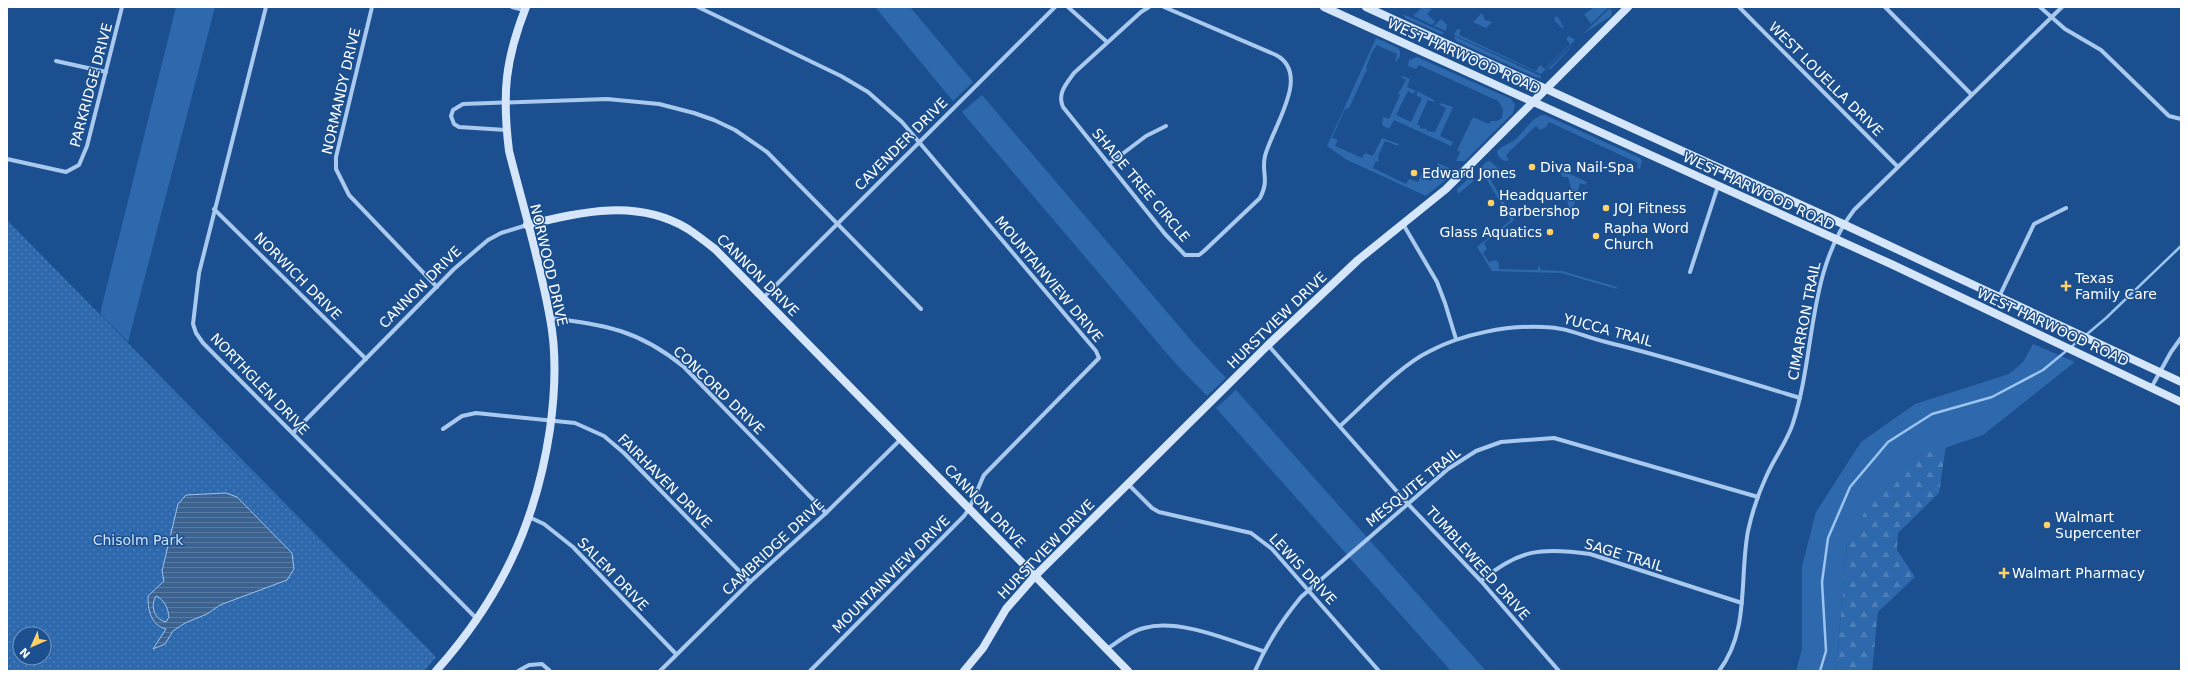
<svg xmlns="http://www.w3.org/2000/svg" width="2188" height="678" viewBox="0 0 2188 678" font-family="'DejaVu Sans',sans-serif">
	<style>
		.green { fill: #2e69ad }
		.forest { fill: url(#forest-firs) }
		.park { fill: url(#park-dots); fill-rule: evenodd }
		.water { fill: url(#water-rules); stroke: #9cc4f0; fill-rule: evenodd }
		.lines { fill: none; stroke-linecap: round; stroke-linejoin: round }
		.stream { stroke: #9cc4f0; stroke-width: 2.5 }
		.street { stroke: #a9c9ee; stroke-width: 4 }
		.secondary { stroke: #d6e6fa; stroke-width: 8 }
		.poi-dot { fill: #ffd166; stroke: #1b4f8f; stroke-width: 1.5 }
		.labels { text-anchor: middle; stroke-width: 3; stroke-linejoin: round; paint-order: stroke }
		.street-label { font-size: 14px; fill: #fff; stroke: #1b4f8f }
		.poi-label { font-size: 14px; fill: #fff; stroke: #1b4f8f; text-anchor: start }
		.park-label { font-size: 14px; fill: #cfe3fa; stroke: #1b4f8f }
	</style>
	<defs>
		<pattern id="forest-firs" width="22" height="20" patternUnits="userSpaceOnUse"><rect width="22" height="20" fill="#2e69ad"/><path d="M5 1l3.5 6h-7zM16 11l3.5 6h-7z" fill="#4d80b9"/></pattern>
		<pattern id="park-dots" width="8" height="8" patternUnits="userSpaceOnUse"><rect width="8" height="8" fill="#2e69ad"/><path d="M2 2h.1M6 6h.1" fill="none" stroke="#4d80b9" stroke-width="1.8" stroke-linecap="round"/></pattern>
		<pattern id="water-rules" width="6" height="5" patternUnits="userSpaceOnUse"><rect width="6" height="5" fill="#3c6290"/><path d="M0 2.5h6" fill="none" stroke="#597aa1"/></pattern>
	</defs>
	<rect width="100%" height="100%" fill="#1b4f8f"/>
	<g class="green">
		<polygon points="176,7 215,7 128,342 100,314"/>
		<polygon points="875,7 910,7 973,82 953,101"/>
		<polygon points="1422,7 1432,9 1427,14 1435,22 1432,25 1413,16"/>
		<polygon points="1595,7 1608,8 1591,24 1584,14"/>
		<polygon points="1610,8 1612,12 1611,16 1583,34"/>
		<polygon points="1482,13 1485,20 1492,22 1486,28 1473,22"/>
		<polygon points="1403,14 1445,33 1441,34 1405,18"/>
		<polygon points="1556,16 1558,17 1564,28 1562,28 1554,20"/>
		<polygon points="1441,19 1447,25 1446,31 1434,26"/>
		<polygon points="1457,29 1461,30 1459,35 1536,71 1540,65 1545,69 1570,44 1566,39 1569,36 1575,40 1541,74 1454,35"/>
		<polygon points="1454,36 1541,76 1541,78 1535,77 1456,41"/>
		<polygon points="1376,38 1398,48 1400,51 1400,57 1395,62 1397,54 1377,45 1372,52 1366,68 1378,74 1367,69 1349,108 1345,109 1332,138 1338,140 1335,146 1362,158 1365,153 1373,156 1382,138 1399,144 1398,146 1385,141 1378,156 1379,162 1376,161 1373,168 1406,184 1409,179 1418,182 1423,171 1425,173 1424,178 1431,181 1438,163 1449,168 1450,174 1449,177 1426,196 1347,160 1327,146"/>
		<polygon points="1576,42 1551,69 1548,69"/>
		<polygon points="1417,57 1511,99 1515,105 1513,113 1465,161 1456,161 1460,152 1457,150 1473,117 1489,124 1491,121 1497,121 1502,118 1503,109 1498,101 1419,65 1416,69 1408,66 1409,60"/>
		<polygon points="1403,76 1410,79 1407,87 1416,91 1413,94 1408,91 1396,115 1411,122 1422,98 1417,96 1417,91 1434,100 1434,102 1428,100 1417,124 1420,126 1420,128 1427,129 1427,131 1435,132 1446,108 1440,105 1441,103 1453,107 1440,136 1453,142 1451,146 1394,120 1389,129 1382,125 1383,117 1389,119 1400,95 1398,94 1406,80 1401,77"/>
		<polygon points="982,95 1195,345 1226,378 1207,396 1175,363 962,112"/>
		<path d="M 1545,115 L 1640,158 L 1642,161 L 1640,169 L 1637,168 L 1638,163 L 1549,122 L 1546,127 L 1540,130 L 1536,126 L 1506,155 L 1509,160 L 1508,161 C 1502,161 1497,157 1497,151 C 1502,146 1508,144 1513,141 C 1524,134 1532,115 1545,115 Z"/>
		<polygon points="1490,161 1501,171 1490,179 1508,210 1513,209 1510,213 1514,220 1484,243 1487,249 1483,253 1489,262 1496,260 1499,263 1499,269 1502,269 1537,270 1539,265 1541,270 1562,271 1617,287 1617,289 1561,273 1492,271 1477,247 1511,220 1484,175 1482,176 1479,170 1486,162"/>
		<polygon points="1563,171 1587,182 1585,185 1580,183 1573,208 1578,210 1577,214 1570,212 1567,199 1573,195 1568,177 1562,177 1561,172"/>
		<polygon points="1469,178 1472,178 1474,181 1458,194 1457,189"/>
		<polygon points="2033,344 2075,362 1983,435 1913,459 1847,544 1836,671 1796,671 1802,649 1802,566 1816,512 1861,442 1915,404 2009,374 2023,362"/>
		<polygon points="1236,390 1486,671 1451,671 1216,408"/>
	</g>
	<polygon class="forest" points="1946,446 1939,493 1898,533 1897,550 1915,577 1878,612 1872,671 1836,671 1847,544 1878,488 1913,459"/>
	<path class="park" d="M 7,220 L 436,657 L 424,671 L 7,671 ZM 20,634 L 44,634 L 44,658 L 20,658 Z"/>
	<path class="water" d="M 226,493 L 237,497 L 292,553 L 294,569 L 287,580 L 220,605 L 207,614 L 185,623 L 173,631 L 165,644 L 153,649 L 166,629 C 151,625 148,611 148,596 L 164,581 L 162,571 L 178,504 L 186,495 ZM 156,596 C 164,599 168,608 169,617 L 166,622 C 154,619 150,606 156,596 Z"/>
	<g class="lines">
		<g class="stream">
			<polyline points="2086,335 2106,318 2181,246"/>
			<polyline points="1820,671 1826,651 1822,582 1828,538 1850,487 1888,442 1932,414 1992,397 2043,370 2082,338"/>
		</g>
		<g class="street">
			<polyline points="266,7 199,273 193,324 196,333 203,343 478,620"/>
			<polyline points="372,7 336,157 336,169 349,195 437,287"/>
			<polyline points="512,7 524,10"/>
			<path d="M 698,7 L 841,76 L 868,92 L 902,122 L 1096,351 L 1099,358 L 984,475 C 978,487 973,505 964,516 L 810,671"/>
			<polyline points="1068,7 1107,42"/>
			<path d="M 1149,7 L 1141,12 L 1074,73 C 1066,84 1057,94 1063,107 L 1165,234 L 1185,255 L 1199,255 L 1204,251 L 1260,198 C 1270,179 1261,173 1265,156 C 1272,128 1312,74 1276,55 L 1164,7"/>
			<polyline points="1739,7 1897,166"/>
			<polyline points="1885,7 1971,94"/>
			<polyline points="2040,7 2065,29 2101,50 2169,116 2181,119"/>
			<polyline points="56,61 106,72"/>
			<polyline points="506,130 459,127 454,124 451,116 453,110 463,104 607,99 659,104 694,113 714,120 735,130 767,152 921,309"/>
			<polyline points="7,159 66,172 79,165 87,146 122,7"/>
			<polyline points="1109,164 1146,136 1166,126"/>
			<polyline points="214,209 366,359"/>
			<polyline points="1403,224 1437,282 1445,303 1456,339"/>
			<polyline points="1690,272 1718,186"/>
			<polyline points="1999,297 2034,224 2066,208"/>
			<polyline points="763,298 1055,7"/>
			<path d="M 550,318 C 606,325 639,330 684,367 L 826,513"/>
			<polyline points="1268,345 1408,504 1481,581 1559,671"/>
			<polyline points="2151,388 2171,352 2181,338"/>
			<path d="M 1340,426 C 1366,403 1399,366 1430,351 C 1462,334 1508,325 1544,327 C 1567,327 1584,337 1606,342 C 1671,358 1735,378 1800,398"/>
			<polyline points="443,429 462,416 476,413 575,423 604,436 624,453 750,582"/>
			<polyline points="293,433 454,269 488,240 501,233 527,225"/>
			<polyline points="1128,484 1152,508 1159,512 1251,533 1272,549 1379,671"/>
			<polyline points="529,517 544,524 573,547 676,654"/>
			<path d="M 1481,581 C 1519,549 1542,547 1590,554 L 1742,603"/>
			<path d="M 1107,649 C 1119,641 1131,631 1144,628 C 1179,618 1230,641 1263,651"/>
			<polyline points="518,671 529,665 542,664 550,671"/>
			<polyline points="660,671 750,582 826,513 901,439"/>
			<path d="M 1255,671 C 1267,643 1282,620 1301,597 L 1448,469 L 1476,451 L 1501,442 L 1554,438 L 1758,497"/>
			<path d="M 1719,671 C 1750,630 1739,579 1748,531 C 1752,513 1758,494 1766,477 C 1774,458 1787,442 1793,423 C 1816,352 1807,271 1854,210 L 2062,7"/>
		</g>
		<g class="secondary">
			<polyline points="1324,7 1891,264 2181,402"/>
			<polyline points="1366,7 1843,224 2181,382"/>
			<path d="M 527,225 C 581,212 637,198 688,229 C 697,235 706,242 715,249 L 1128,671"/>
			<path d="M 436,671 C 500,599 536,524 550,429 C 555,393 557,354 550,318 C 540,262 523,206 509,151 C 502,94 505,60 526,7"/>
			<polyline points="964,671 983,648 1006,609 1034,577 1268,345 1358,260 1446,189 1628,7"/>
		</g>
	</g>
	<g class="poi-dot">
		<circle cx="1532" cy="167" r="4"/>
		<circle cx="1414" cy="173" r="4"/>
		<circle cx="1491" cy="203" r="4"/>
		<circle cx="1606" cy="208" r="4"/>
		<circle cx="1550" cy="232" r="4"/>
		<circle cx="1596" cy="236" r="4"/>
		<path d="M2064 280h4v4h4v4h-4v4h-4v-4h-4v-4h4z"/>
		<circle cx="2047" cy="525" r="4"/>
		<path d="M2002 567h4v4h4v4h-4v4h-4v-4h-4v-4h4z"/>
	</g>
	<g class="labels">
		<g class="street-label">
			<text transform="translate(1464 56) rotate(24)" y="5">WEST HARWOOD ROAD</text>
			<text transform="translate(1826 79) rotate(45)" y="5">WEST LOUELLA DRIVE</text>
			<text transform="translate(91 85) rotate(-75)" y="5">PARKRIDGE DRIVE</text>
			<text transform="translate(341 91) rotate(-77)" y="5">NORMANDY DRIVE</text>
			<text transform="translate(901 144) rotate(-45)" y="5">CAVENDER DRIVE</text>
			<text transform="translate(1141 185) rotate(50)" y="5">SHADE TREE CIRCLE</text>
			<text transform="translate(1759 191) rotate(25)" y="5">WEST HARWOOD ROAD</text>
			<text transform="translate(549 265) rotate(77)" y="5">NORWOOD DRIVE</text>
			<text transform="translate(758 275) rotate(45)" y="5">CANNON DRIVE</text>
			<text transform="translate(298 276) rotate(45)" y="5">NORWICH DRIVE</text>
			<text transform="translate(1049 279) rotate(50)" y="5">MOUNTAINVIEW DRIVE</text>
			<text transform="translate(420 287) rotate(-45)" y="5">CANNON DRIVE</text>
			<text transform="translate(1277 320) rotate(-44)" y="5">HURSTVIEW DRIVE</text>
			<text transform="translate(1804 321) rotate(-79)" y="5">CIMARRON TRAIL</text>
			<text transform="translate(2053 327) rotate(25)" y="5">WEST HARWOOD ROAD</text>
			<text transform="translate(1608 330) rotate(15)" y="5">YUCCA TRAIL</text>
			<text transform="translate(260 384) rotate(46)" y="5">NORTHGLEN DRIVE</text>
			<text transform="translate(719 390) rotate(44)" y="5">CONCORD DRIVE</text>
			<text transform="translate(665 481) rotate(45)" y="5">FAIRHAVEN DRIVE</text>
			<text transform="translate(1413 487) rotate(-39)" y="5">MESQUITE TRAIL</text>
			<text transform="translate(985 506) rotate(46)" y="5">CANNON DRIVE</text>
			<text transform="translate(773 547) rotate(-43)" y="5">CAMBRIDGE DRIVE</text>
			<text transform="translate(1046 549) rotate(-46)" y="5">HURSTVIEW DRIVE</text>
			<text transform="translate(1624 555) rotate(17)" y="5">SAGE TRAIL</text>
			<text transform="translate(1478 563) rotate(48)" y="5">TUMBLEWEED DRIVE</text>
			<text transform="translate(1303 569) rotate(47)" y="5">LEWIS DRIVE</text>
			<text transform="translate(613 574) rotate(46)" y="5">SALEM DRIVE</text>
			<text transform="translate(891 574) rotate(-45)" y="5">MOUNTAINVIEW DRIVE</text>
		</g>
		<g class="poi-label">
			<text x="1540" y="172">Diva Nail-Spa</text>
			<text x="1422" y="178">Edward Jones</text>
			<text x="1499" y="200">Headquarter<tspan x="1499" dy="16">Barbershop</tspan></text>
			<text x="1614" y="213">JOJ Fitness</text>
			<text x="1604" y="233">Rapha Word<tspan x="1604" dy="16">Church</tspan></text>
			<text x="1542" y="237" text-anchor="end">Glass Aquatics</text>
			<text x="2075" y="283">Texas<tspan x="2075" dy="16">Family Care</tspan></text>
			<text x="2055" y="522">Walmart<tspan x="2055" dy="16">Supercenter</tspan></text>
			<text x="2012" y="578">Walmart Pharmacy</text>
		</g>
		<g class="park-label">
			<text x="138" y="545">Chisolm Park</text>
		</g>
	</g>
	<rect width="2188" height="678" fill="none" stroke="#ffffff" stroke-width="16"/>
	<g transform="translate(32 646) rotate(225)"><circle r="19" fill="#1b4f8f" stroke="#7695bc"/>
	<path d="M0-3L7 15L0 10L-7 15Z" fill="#ffd166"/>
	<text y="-6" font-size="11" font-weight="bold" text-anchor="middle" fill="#ffffff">N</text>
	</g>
</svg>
